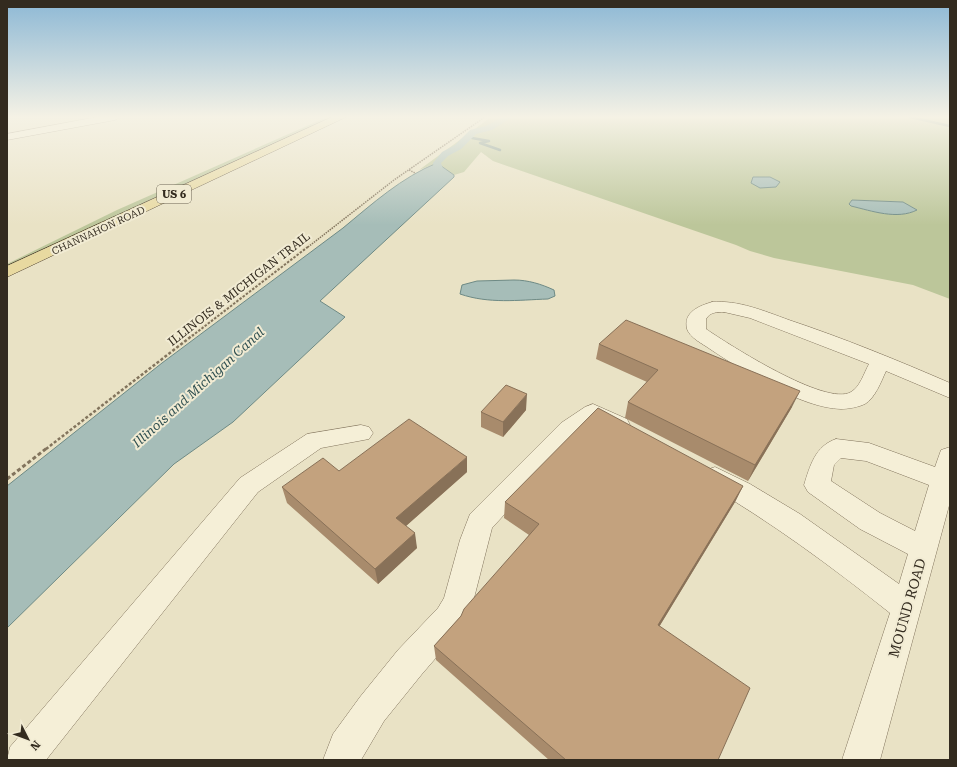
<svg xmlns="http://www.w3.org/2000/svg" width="957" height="767" viewBox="0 0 957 767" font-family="'Roboto Serif',serif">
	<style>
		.green { fill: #bcc69a; fill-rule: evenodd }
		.water { fill: #a6bdb8; stroke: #6e8a85 }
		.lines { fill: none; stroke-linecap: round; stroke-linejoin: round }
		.stream { stroke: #6e8a85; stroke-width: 2.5 }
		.canal { fill: #a6bdb8; fill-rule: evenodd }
		.minor-casing { stroke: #82745d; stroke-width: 1 }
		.major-casing { stroke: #504231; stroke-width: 1 }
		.path-far3 { stroke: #82745d; stroke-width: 1.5; stroke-dasharray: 1.5 1; stroke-linecap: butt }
		.path-far2 { stroke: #82745d; stroke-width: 2; stroke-dasharray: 2.5 1.5; stroke-linecap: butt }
		.path-far1 { stroke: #82745d; stroke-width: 2.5; stroke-dasharray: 3 2; stroke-linecap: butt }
		.path { stroke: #82745d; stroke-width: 3; stroke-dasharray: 4 2.5; stroke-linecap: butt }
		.minor { fill: #f5efd7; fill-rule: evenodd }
		.major { fill: #e8d9a0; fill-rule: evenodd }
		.wall { fill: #a88b6c }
		.shaded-wall { fill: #887158 }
		.building { fill: #c3a27e; stroke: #887158 }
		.labels { text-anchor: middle; stroke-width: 4; stroke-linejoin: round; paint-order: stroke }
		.far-street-label { font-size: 10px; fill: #332b1f; stroke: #f1ebd3 }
		.shield { fill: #f1ebd3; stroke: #6c6555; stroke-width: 1 }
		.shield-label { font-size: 11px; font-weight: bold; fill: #332b1f }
		.street-label { font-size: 12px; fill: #332b1f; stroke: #f1ebd3 }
		.water-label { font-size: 13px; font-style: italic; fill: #305051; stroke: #f1ebd3 }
		.near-street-label { font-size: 14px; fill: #332b1f; stroke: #f1ebd3 }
	</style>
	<rect width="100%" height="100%" fill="#e9e2c5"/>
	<g class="green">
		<polygon points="327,117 334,117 7,268 7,264 117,210"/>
		<path d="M 491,117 L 950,117 L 950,299 L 913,285 L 774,258 L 750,251 L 736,245 L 493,161 L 481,152 L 464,172 L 454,175 L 437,163 L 419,170 ZM 852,200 L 903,202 L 917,210 C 897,220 872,211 851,206 L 849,204 Z"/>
	</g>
	<g class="water">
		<path d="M 437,163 L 454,175 L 454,177 L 320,301 L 345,317 L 233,422 L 174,464 L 7,628 L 7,486 L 162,363 L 343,228 C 372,204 402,177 437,163 Z"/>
		<polygon points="753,177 770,177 780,182 776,187 760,188 751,183"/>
		<path d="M 852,200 L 903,202 L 917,210 C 897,220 872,211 851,206 L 849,204 Z"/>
		<path d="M 514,280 C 528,280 541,284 554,290 L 555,296 L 548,299 C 518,300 489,304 460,294 L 462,285 L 477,281 Z"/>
	</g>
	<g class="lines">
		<g class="stream">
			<polyline points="910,117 950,126"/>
			<polyline points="470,135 472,138 489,141 480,143 500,150"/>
		</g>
		<path class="canal" d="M 503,117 L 512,117 L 492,130 L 476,134 L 461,149 L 448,156 L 441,163 L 444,172 C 439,177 433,184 426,182 L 426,178 L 434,171 L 433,163 L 442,152 L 455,145 L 470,130 L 486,126 Z"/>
		<defs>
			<g id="minor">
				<polygon points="97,117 120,117 115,120 7,140 7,134"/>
				<path d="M 712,302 C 739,300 764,311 789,320 C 843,338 897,360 950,383 L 950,398 L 886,371 C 881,382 875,398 865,404 C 859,407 848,409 841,409 C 801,408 743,371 710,349 C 703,344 690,338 687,329 C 683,312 699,306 712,302 ZM 724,312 L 750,318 L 869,364 C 864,373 860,387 851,392 C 826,407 728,344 706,329 L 706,319 C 710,312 717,312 724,312 Z"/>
				<polygon points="593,404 627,419 630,425 627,431 619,433 594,422 577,435 492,528 473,602 460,630 422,674 384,721 361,760 323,760 333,734 360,697 398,650 438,608 444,598 460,540 470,514 561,423 585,407"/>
				<polygon points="361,425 369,427 373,433 369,439 321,448 258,492 46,760 7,760 10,747 240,478 307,434"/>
				<path d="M 836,439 L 869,443 L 935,467 L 941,450 L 950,447 L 950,502 L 880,760 L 842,760 L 890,613 C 831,566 771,522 706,484 L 703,477 L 706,470 L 715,467 L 750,484 L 800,514 L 899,584 L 908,554 L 860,529 L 808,492 L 804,485 C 810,466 815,446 836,439 ZM 841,458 L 866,461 L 929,485 L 915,531 L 880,513 L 831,481 L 834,465 Z"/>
			</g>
			<polygon id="major" points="332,117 346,117 7,277 7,266"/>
		</defs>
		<use href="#minor" class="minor-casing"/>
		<use href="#major" class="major-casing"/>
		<g class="path-far3">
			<polyline points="409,170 415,173"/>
			<polyline points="308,247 394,180 485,117"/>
		</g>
		<polyline class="path-far2" points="192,336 309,246"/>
		<polyline class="path-far1" points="46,449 193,335"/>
		<polyline class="path" points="7,479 47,448"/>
		<use href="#minor" class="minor"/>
		<use href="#major" class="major"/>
	</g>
	<g class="wall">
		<polygon points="599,344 792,407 748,481 625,418 628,402 647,382 596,359"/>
		<polygon points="526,410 503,437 481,427 481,412"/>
		<polygon points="467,472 406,526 417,548 378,584 287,503 282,487"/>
		<polygon points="743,486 735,502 659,627 718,760 549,760 436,660 434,646 461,616 529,535 504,518 505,502"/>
	</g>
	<g class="shaded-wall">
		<polygon points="800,391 792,407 748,481 755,465"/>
		<polygon points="527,394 526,410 503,437 503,422"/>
		<polygon points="467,457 467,472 398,533 396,518"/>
		<polygon points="743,486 735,502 651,640 658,625"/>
		<polygon points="415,533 417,548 378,584 375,569"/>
	</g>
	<g class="building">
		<polygon points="626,320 800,391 755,465 628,402 658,370 599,344"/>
		<polygon points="506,385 527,394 503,422 481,412"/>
		<polygon points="598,408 743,486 658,625 750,688 718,760 566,760 434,646 461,616 464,609 539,524 505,502"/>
		<polygon points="409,419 467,457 396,518 415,533 375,569 282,487 323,458 339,471"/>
	</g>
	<linearGradient id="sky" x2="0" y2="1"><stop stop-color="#8db8d5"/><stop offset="0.52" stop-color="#f5f2e5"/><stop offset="1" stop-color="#f5f2e5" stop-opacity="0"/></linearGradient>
	<rect width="957" height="225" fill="url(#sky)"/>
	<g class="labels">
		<g class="far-street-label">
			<text transform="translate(98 230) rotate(-25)" y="4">CHANNAHON ROAD</text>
		</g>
		<rect class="shield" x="157" y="185" width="34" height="18" rx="3"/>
		<g class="shield-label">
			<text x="174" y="198">US 6</text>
		</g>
		<g class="street-label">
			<text transform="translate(239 289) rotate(-38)" y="4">ILLINOIS &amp; MICHIGAN TRAIL</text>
		</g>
		<g class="water-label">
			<text transform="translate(198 387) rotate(-42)" y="5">Illinois and Michigan Canal</text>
		</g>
		<g class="near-street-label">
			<text transform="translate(907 608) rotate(-74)" y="5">MOUND ROAD</text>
		</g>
	</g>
	<rect width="957" height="767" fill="none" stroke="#332b1f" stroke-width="16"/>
	<g transform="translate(28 739) rotate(132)" stroke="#f1ebd3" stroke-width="3" paint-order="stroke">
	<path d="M0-3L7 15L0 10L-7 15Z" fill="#332b1f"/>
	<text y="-6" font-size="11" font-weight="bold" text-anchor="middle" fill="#332b1f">N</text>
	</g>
</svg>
